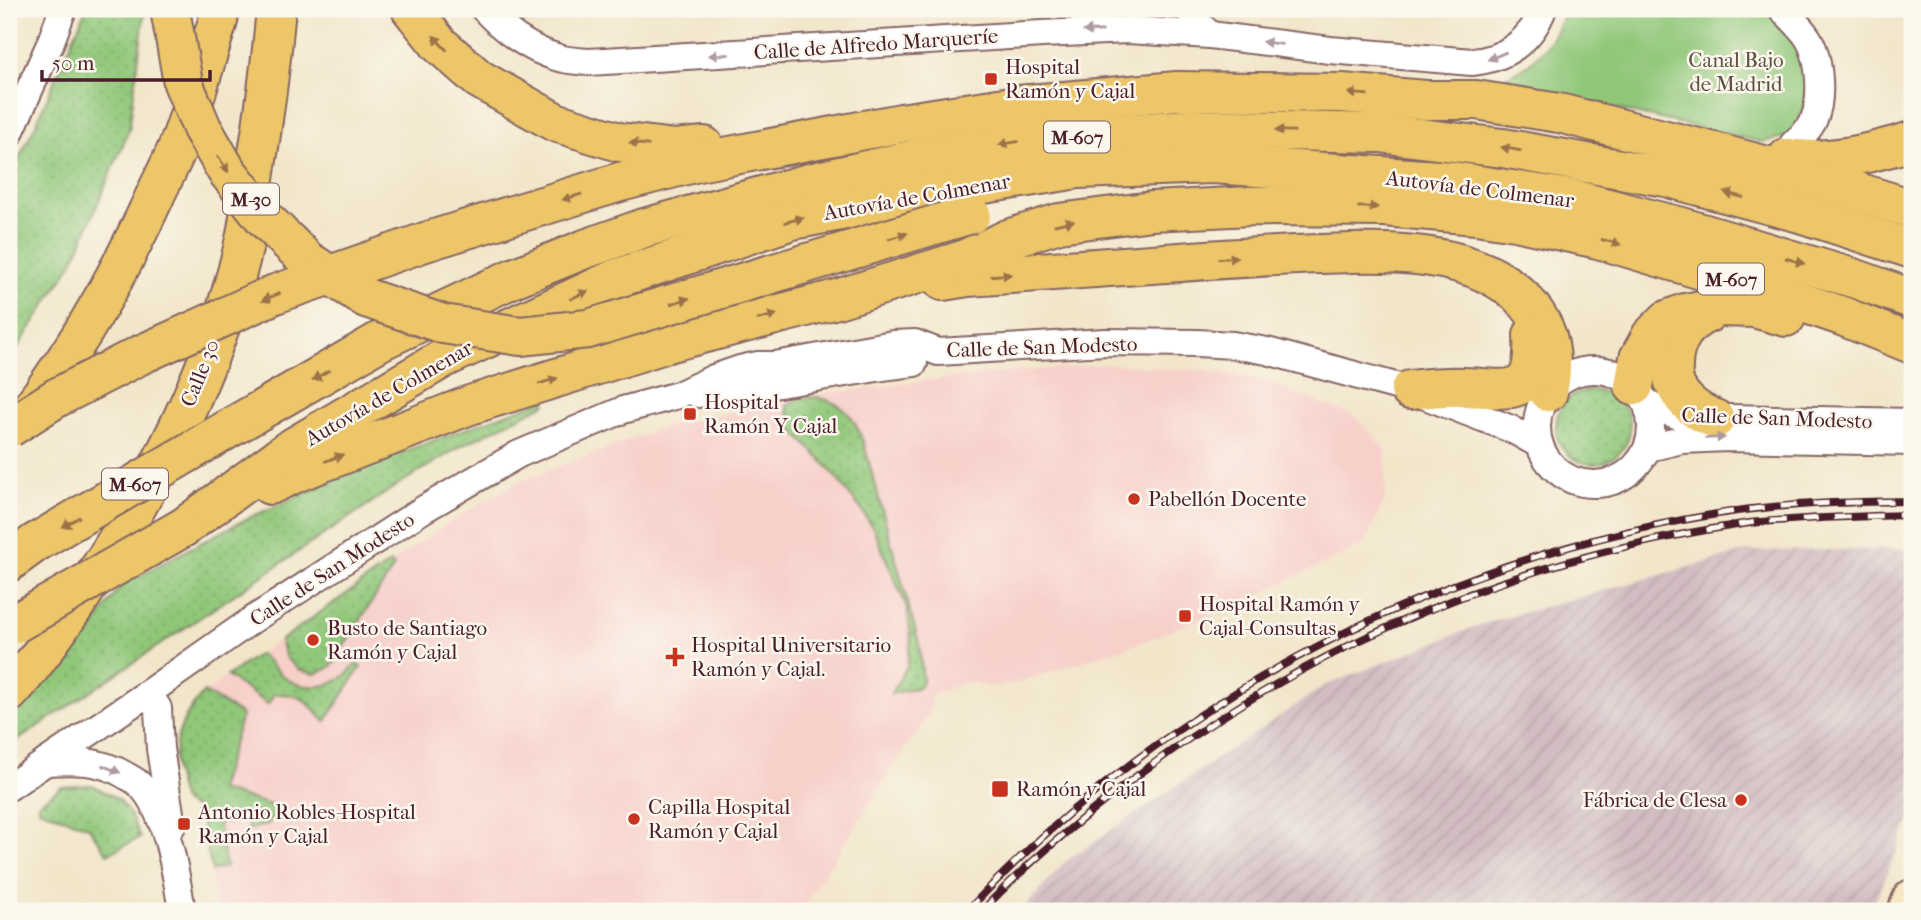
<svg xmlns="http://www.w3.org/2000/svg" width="1921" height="920" viewBox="0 0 1921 920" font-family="'IM FELL French Canon',serif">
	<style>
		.built { fill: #f7d0ca }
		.industrial { fill: url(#industrial-furrows) }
		.grass { fill: url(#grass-dots); stroke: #6d7352; stroke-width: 2 }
		.park { fill: #90c779; stroke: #6d7352; stroke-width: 2 }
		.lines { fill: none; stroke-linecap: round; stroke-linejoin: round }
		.minor-casing { stroke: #856563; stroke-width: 30 }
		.secondary-casing { stroke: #856563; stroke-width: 42 }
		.motorway-casing { stroke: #856563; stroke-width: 42 }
		.minor { stroke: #fff; stroke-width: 26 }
		.secondary { stroke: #f7e8c3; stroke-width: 38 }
		.motorway { stroke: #ecc669; stroke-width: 38 }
		.rail-casing { stroke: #4a1f2b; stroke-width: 8 }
		.rail { stroke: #fbf7ec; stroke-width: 5; stroke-dasharray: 16; stroke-linecap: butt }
		.motorway-bridge-casing { stroke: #856563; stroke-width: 42; stroke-linecap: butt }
		.motorway-bridge { stroke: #ecc669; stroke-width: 38 }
		.oneway { fill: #ae9aa0 }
		.oneway2 { fill: #9b724a }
		.poi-dot { fill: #c8321e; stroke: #fbf7ec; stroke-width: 2.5 }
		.labels { text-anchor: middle; stroke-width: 5; stroke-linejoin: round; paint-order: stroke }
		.shield { fill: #fbf7ec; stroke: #7f6065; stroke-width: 2 }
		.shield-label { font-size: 19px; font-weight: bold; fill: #4a1f2b }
		.street-label { font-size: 21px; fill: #4a1f2b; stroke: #fbf7ec }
		.park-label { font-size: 21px; fill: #5f5142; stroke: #fbf7ec }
		.poi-label { font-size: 21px; fill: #4a1f2b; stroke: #fbf7ec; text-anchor: start }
	</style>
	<defs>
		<pattern id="industrial-furrows" width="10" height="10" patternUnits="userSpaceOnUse" patternTransform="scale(1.75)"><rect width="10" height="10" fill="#d2bec2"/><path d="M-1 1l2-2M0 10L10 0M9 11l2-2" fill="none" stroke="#b6a3a7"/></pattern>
		<pattern id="grass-dots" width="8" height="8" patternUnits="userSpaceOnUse" patternTransform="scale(1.75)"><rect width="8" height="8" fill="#90c779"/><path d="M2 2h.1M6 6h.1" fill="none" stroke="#7eaa69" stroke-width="1.8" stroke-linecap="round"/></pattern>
	</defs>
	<rect width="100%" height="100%" fill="#fbf7ec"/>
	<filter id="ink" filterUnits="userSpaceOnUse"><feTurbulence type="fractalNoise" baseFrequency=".0143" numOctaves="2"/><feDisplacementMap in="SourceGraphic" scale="14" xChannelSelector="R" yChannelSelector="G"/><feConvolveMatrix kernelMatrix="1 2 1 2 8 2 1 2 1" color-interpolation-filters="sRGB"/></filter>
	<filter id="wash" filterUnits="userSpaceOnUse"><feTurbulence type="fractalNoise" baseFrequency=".00686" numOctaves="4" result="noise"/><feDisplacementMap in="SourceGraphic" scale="28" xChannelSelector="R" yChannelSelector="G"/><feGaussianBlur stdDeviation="1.57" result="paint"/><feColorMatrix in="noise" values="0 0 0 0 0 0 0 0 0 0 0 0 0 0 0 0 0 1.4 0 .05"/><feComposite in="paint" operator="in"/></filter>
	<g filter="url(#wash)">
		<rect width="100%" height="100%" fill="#f2e6ca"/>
		<polygon class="built" points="1104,364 1219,372 1266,381 1357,417 1386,450 1385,499 1364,545 1259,594 1154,638 1014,684 988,687 969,681 931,695 931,710 922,727 905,748 801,911 217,911 199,810 183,802 176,747 181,728 190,708 203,694 227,676 451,521 516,483 669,425 812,395 937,379"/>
		<polygon class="industrial" points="1912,549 1912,815 1871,911 1021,911 1066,861 1324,686 1482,624 1747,551"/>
		<g class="grass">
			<polygon points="86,9 145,9 129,130 73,262 9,361 9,178 35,126"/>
			<circle cx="1593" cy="427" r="37"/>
			<path d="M 817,397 C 845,404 853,415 863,441 L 919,643 L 923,682 L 919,687 L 891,694 L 907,666 L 911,638 L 907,608 L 874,530 L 861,509 L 825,464 L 785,422 L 790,418 L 787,410 L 788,404 L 801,398 Z"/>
			<polygon points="546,399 546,404 463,445 399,484 9,746 9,710 92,629 121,585 244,520 376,462"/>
			<polygon points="390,563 394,567 340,652 341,657 329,668 315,674 299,670 286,658 280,641"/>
			<path d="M 259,654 C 269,660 274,669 283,676 C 306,694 340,688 355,664 L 361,667 L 325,722 C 307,702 304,693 274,694 L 268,704 L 227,676 Z"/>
			<path d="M 204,692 L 242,715 L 219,790 L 281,808 L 268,824 L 248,830 L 247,817 L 218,823 L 226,867 L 212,871 L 199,810 L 183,802 C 180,791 176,780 175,769 C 172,739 184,714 204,692 Z"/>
			<polygon points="92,785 118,799 130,814 140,838 107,854 89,827 39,809 38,804 61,787"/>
		</g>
		<path class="park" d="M 1566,9 L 1765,9 C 1797,36 1817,76 1800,117 C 1798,122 1796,128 1792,131 C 1784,139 1772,140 1761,142 L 1586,102 L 1481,84 C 1490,81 1500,80 1508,76 C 1540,62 1554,39 1566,9 Z"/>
	</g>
	<g filter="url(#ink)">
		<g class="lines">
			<defs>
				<g id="minor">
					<path d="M 484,9 C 503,30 529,49 556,57 C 567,61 578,61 589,62 L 1042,34 L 1128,30 L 1210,35 L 1330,50 L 1472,62 C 1505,59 1531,41 1543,9"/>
					<polyline points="1189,9 1195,20 1210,35"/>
					<path d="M 1782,9 C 1791,18 1801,27 1808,38 C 1820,57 1823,98 1814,119 C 1810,129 1801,137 1793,144"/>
					<polyline points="9,135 50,44 63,9"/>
					<circle cx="1594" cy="427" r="57"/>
					<path d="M 697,394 C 770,389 841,371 914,363"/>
					<polyline points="1645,401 1658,409 1682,417 1912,422"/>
					<polyline points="1648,448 1682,440 1727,438 1912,442"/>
					<polyline points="148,693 158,708 160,749 172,826"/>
					<path d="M 46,762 C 75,760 100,760 125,775 C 130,778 135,780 139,784 C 167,811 176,874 182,911"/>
					<polyline points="9,787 148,693 252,620 424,509 519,454 623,410 678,395 714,378 740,369 758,365 775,365 893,344 915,343 938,352 1105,342 1197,343 1233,345 1267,351 1410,390 1511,429 1538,444"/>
				</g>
				<polyline id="secondary" points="1907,911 1912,899"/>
				<g id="motorway">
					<polyline points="411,9 439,44 479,79 555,122 619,142 675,149 704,146"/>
					<path d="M 1787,158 C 1830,164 1871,153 1912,141"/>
					<polyline points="428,241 620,182 698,162 901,123 1018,105 1177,91 1342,93 1426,100 1476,100 1559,113 1718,153 1813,178 1912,209"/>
					<path d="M 943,281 L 968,277 C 1039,272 1109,267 1180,262 C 1219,259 1258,257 1296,255 C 1371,252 1473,243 1527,303 C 1551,330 1555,358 1548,392"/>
					<path d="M 1708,313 C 1686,322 1673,342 1673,366 C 1673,371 1672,377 1674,382 C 1681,401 1697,412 1715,419"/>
					<polyline points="1634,386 1639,358 1651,336 1667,320 1685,313 1719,307 1754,308 1786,317"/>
					<path d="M 1410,390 C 1428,388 1446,386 1465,387 C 1514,389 1536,399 1533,335"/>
					<path d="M 23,419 C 76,351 118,277 154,198 C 162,180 172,162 179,144 C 194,106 205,61 218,21 L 220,9"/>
					<polyline points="235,425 380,341 513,278 585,249 644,228 809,183 915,159 1030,140 1190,129 1379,133 1503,148 1665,177 1800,213 1912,249"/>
					<polyline points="270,485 298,472 470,405 671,342 837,299 963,260 1008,239 1059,223 1152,211 1251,206 1384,207 1476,215 1515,221 1598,239 1745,283 1842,316 1912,344"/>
					<polyline points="184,527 290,449 444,358 615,279 792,220 978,185 1078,169 1213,164 1452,181 1572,199 1682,227 1856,279 1912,299"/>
					<polyline points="9,562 35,543"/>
					<path d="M 9,693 C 34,666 55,634 76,604 C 149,497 219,363 246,235 C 250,214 252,193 255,172 C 264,118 271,64 276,9"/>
				</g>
			</defs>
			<use href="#minor" class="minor-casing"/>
			<use href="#secondary" class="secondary-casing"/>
			<use href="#motorway" class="motorway-casing"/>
			<use href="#minor" class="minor"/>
			<use href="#secondary" class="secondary"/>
			<use href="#motorway" class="motorway"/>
			<defs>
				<g id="rail">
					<path d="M 967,911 C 1168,696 1446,553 1737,511 C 1795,503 1854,502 1912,501"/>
					<path d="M 982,911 C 1020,870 1064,833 1108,798 C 1294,651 1508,559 1743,524 C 1759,521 1775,521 1790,520 C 1831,517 1872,516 1912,515"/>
				</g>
			</defs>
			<use href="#rail" class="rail-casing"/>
			<use href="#rail" class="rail"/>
			<defs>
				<g id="motorway-bridge">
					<polyline points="170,9 183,83 202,128 226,170 264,218 308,261 366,298 443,324 520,336 588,329 971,214"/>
					<polyline points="9,428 56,398 140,355 275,294 428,241"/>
					<polyline points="35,543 235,425"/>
					<polyline points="16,623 184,527"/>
				</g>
			</defs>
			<use href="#motorway-bridge" class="motorway-bridge-casing"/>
			<use href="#motorway-bridge" class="motorway-bridge"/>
		</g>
		<defs><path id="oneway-solid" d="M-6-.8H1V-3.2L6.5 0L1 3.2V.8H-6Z" transform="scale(1.75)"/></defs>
		<g class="oneway">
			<use href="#oneway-solid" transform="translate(1093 31) rotate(179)"/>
			<use href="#oneway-solid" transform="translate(1272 43) rotate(-173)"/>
			<use href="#oneway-solid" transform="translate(719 55) rotate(177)"/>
			<use href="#oneway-solid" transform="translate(1497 56) rotate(157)"/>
			<use href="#oneway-solid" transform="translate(1715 438) rotate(-2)"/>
			<use href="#oneway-solid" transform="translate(111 769) rotate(22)"/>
		</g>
		<g class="oneway2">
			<use href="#oneway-solid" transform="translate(440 43) rotate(-133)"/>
			<use href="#oneway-solid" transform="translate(1358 94) rotate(-175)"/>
			<use href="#oneway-solid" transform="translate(1285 131) rotate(-179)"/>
			<use href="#oneway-solid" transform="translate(1009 143) rotate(171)"/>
			<use href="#oneway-solid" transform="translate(639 144) rotate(-173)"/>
			<use href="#oneway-solid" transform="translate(1511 149) rotate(-170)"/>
			<use href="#oneway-solid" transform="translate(223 164) rotate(57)"/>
			<use href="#oneway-solid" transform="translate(1734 195) rotate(-165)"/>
			<use href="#oneway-solid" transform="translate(572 197) rotate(163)"/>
			<use href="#oneway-solid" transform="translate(1368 207) rotate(1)"/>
			<use href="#oneway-solid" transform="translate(794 220) rotate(-14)"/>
			<use href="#oneway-solid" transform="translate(1064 223) rotate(-11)"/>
			<use href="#oneway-solid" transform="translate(898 236) rotate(-17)"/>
			<use href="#oneway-solid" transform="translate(1611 242) rotate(15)"/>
			<use href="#oneway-solid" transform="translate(1228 258) rotate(-3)"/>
			<use href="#oneway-solid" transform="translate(1795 261) rotate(17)"/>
			<use href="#oneway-solid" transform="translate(1001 275) rotate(-4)"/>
			<use href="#oneway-solid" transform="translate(579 295) rotate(-25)"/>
			<use href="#oneway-solid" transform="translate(271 297) rotate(157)"/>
			<use href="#oneway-solid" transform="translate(680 301) rotate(-17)"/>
			<use href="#oneway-solid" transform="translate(767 317) rotate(-15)"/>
			<use href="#oneway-solid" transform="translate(321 375) rotate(150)"/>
			<use href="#oneway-solid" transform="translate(548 381) rotate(-17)"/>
			<use href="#oneway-solid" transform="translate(334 458) rotate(-21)"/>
			<use href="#oneway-solid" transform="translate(71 522) rotate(149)"/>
		</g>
	</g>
	<g class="poi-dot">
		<rect x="984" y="72" width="14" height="14" rx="3.5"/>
		<rect x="683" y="407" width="14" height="14" rx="3.5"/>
		<circle cx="1134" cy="499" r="7"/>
		<rect x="1178" y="609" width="14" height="14" rx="3.5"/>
		<circle cx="313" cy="640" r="7"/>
		<path d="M671.5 646.5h7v7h7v7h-7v7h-7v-7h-7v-7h7z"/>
		<rect x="991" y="780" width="18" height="18" rx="3.5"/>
		<circle cx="1741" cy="800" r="7"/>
		<circle cx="634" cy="819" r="7"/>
		<rect x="177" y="817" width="14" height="14" rx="3.5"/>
	</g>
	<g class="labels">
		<g class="shield">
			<rect x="1044" y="121.5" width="66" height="31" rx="5"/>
			<rect x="223" y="183.5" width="56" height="31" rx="5"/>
			<rect x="1698" y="263.5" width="66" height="31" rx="5"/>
			<rect x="102" y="468.5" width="66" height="31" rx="5"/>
		</g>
		<g class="shield-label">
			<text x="1077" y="144">M-607</text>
			<text x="251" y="206">M-30</text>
			<text x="1731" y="286">M-607</text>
			<text x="135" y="491">M-607</text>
		</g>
		<g class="street-label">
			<text transform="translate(876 44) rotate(-4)" y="7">Calle de Alfredo Marqueríe</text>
			<text transform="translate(1480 189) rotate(7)" y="7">Autovía de Colmenar</text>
			<text transform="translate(917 197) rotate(-10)" y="7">Autovía de Colmenar</text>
			<text transform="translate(1042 347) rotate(-2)" y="7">Calle de San Modesto</text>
			<text transform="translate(200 373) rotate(-68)" y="7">Calle 30</text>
			<text transform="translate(389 393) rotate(-30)" y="7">Autovía de Colmenar</text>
			<text transform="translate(1777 418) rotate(2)" y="7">Calle de San Modesto</text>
			<text transform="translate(332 569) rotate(-33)" y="7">Calle de San Modesto</text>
		</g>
		<g class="park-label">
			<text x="1736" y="67">Canal Bajo<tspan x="1736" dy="24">de Madrid</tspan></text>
		</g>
		<g class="poi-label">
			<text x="1005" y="74">Hospital<tspan x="1005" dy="24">Ramón y Cajal</tspan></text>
			<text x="704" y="409">Hospital<tspan x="704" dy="24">Ramón Y Cajal</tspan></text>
			<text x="1148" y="506">Pabellón Docente</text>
			<text x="1199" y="611">Hospital Ramón y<tspan x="1199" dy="24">Cajal-Consultas</tspan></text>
			<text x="327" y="635">Busto de Santiago<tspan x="327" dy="24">Ramón y Cajal</tspan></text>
			<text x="691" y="652">Hospital Universitario<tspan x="691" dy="24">Ramón y Cajal.</tspan></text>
			<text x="1016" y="796">Ramón y Cajal</text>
			<text x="1727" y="807" text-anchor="end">Fábrica de Clesa</text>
			<text x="648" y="814">Capilla Hospital<tspan x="648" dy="24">Ramón y Cajal</tspan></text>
			<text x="198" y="819">Antonio Robles-Hospital<tspan x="198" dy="24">Ramón y Cajal</tspan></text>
		</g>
	</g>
	<rect width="1921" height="920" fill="none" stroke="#fbf7ec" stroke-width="35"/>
	<path d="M42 70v10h168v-10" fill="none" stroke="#4a1f2b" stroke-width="3.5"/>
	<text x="52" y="70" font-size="21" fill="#4a1f2b" stroke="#fbf7ec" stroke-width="5" paint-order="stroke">50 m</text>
</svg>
